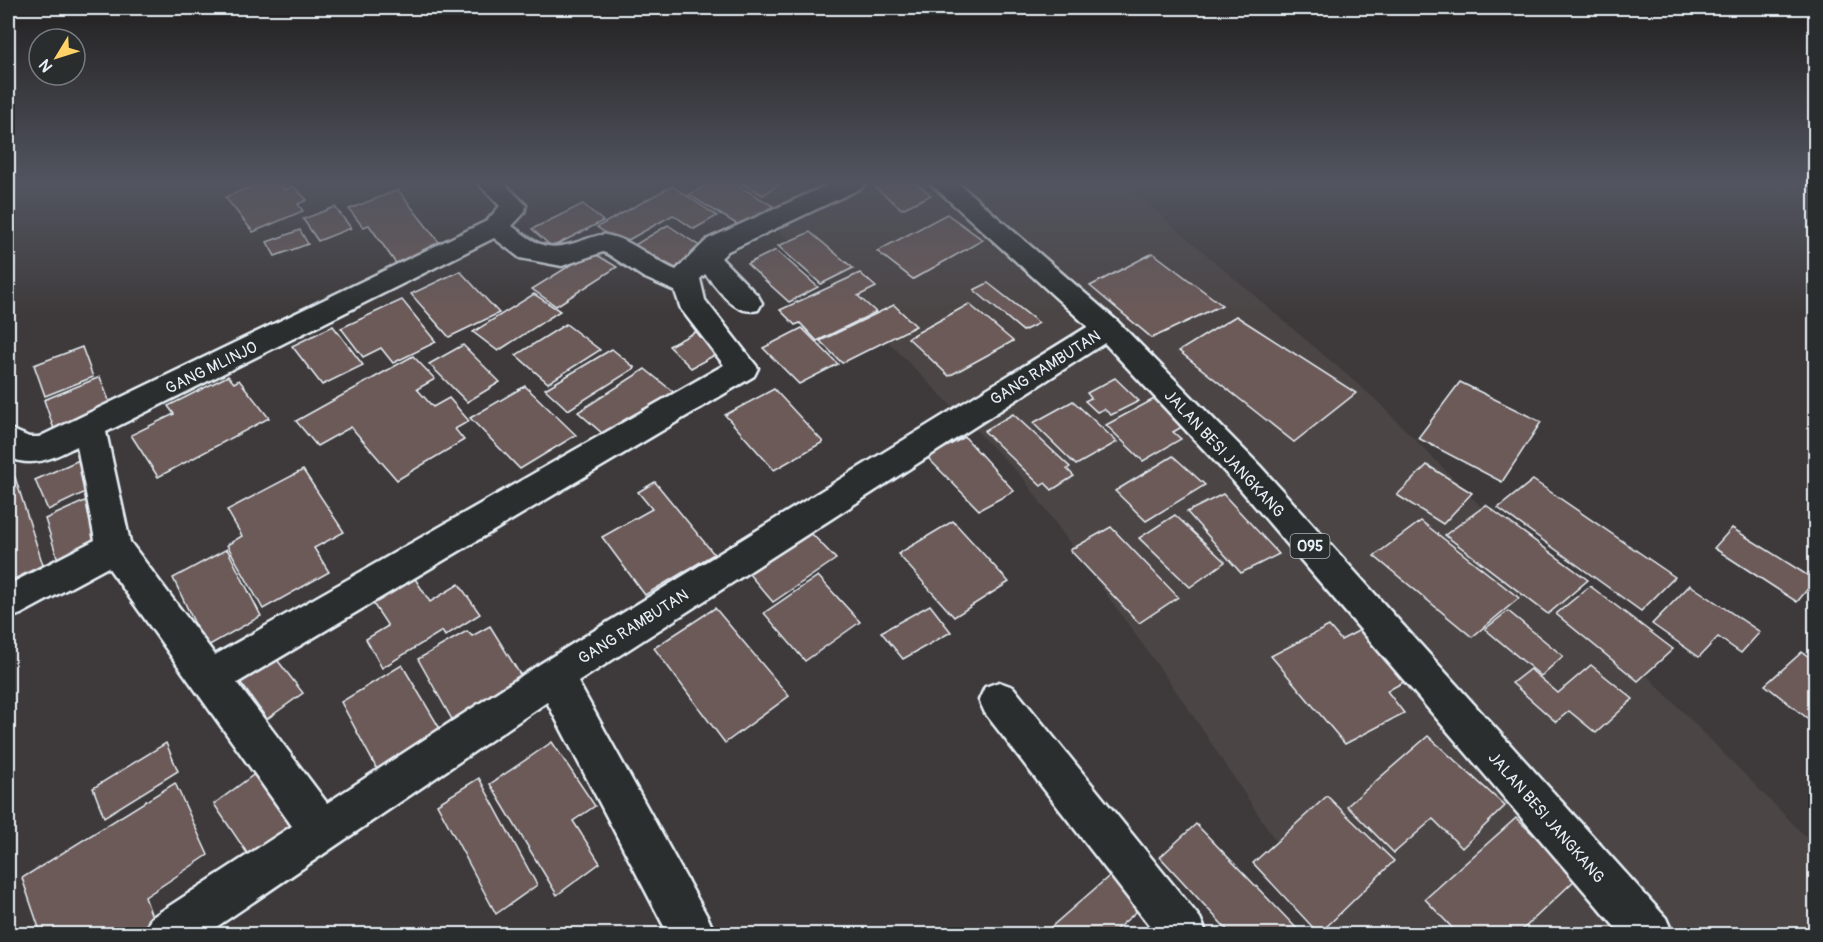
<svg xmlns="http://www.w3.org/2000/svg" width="1823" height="942" viewBox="0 0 1823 942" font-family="Pangolin,sans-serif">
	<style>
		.built { fill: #4c4444 }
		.building { fill: #6c5a59; stroke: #e8f1f8; stroke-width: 1.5 }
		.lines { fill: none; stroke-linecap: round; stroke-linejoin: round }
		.minor-casing { stroke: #e8f1f8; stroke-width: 5 }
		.primary-casing { stroke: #e8f1f8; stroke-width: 5 }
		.minor { fill: #2a2d2e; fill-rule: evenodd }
		.primary { fill: #2a2d2e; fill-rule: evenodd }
		.labels { text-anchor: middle; stroke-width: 4.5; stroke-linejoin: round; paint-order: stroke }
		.shield { fill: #2a2d2e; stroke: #afb6bb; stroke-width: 1.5 }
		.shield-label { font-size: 15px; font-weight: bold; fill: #e8f1f8 }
		.street-label { font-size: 16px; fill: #e8f1f8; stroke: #2a2d2e }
	</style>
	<rect width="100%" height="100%" fill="#3e3a3b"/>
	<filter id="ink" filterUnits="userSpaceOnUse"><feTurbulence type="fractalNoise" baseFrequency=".0167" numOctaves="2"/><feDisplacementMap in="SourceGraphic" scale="12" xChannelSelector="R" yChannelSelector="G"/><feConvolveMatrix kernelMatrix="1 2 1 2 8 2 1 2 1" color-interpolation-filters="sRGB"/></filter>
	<g filter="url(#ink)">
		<polygon class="built" points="731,183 1123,183 1375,399 1815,846 1815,934 1337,934 1186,705 1023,478"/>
		<g class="building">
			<polygon points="261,183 279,183 285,190 293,186 307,200 298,204 303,211 253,232 225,197"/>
			<polygon points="710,183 734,183 773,206 740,226 689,195"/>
			<polygon points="741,183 776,183 779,184 763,195"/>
			<polygon points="876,183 916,183 931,195 902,209 872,185"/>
			<polygon points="672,186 717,216 694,229 673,215 621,244 597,227"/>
			<polygon points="398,190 442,246 397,265 369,225 363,227 349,209"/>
			<polygon points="583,204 603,221 552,247 532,229"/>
			<polygon points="335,207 351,228 318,241 303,219"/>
			<polygon points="947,214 983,240 913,279 877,251"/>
			<polygon points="668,225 707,251 671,273 633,246"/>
			<polygon points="300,230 308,244 275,256 267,242"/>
			<polygon points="810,232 853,268 821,284 778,246"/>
			<polygon points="776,250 818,287 789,302 747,264"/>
			<polygon points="592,252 617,267 556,306 532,289"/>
			<polygon points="1153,253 1222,305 1152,338 1090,286"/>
			<polygon points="460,271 499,313 449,337 411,294"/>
			<polygon points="860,273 876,287 858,296 876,312 817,341 800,323 795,325 780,310"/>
			<polygon points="988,283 1039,323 1023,331 974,290"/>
			<polygon points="534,294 560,311 498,351 473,332"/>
			<polygon points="402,300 436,342 393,363 381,348 363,357 341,328"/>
			<polygon points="969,304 1013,341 949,376 908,338"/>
			<polygon points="894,305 916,326 842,363 820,341"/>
			<polygon points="1236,316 1356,393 1294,442 1179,351"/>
			<polygon points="566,324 600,350 548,383 516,355"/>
			<polygon points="333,326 363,365 322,385 292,346"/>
			<polygon points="802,328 838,364 799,384 763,348"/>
			<polygon points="699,330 722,351 691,368 669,346"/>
			<polygon points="463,345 500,382 467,402 429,364"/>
			<polygon points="82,347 93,377 45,396 34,365"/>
			<polygon points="612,349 635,368 568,410 545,389"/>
			<polygon points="413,356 435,379 417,389 433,407 449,398 469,421 455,429 464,440 397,480 351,427 317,446 296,421"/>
			<polygon points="645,369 677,395 610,440 578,412"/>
			<polygon points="228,376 234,383 239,380 269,418 158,477 131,435 174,414 168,406"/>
			<polygon points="100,377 113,411 56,435 44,400"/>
			<polygon points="1115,378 1139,401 1111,415 1104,409 1097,412 1085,401 1091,398 1087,393"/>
			<polygon points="1460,382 1541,422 1502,482 1418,438"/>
			<polygon points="525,386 576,435 520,469 470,418"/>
			<polygon points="774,389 823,442 774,470 725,415"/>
			<polygon points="1158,397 1187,424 1173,432 1181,439 1143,461 1106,425"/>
			<polygon points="1073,401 1117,442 1076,465 1033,423"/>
			<polygon points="1013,414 1070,467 1067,469 1074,476 1052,490 1045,483 1041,486 984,431"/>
			<polygon points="965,437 1014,491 979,510 927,457"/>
			<polygon points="1173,456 1205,485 1146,521 1115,491"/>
			<polygon points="79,460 92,489 48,510 35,480"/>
			<polygon points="1427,465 1472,493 1443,524 1397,495"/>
			<polygon points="303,470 344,532 314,548 329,572 263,609 227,545 242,536 227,510"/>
			<polygon points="15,477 43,565 8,582 8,481"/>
			<polygon points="1533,480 1675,577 1641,611 1498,508"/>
			<polygon points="655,482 714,554 645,595 602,537 652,509 638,492"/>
			<polygon points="1223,494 1279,554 1241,573 1187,512"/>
			<polygon points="87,500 103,542 59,563 45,519"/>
			<polygon points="1486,505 1588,580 1548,614 1445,535"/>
			<polygon points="1175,515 1225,562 1190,587 1139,538"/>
			<polygon points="953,521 1009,582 954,617 898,554"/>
			<polygon points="1421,521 1519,598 1472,637 1374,556"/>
			<polygon points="1111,527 1178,597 1139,623 1070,550"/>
			<polygon points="1732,528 1815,580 1797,602 1714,548"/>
			<polygon points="811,533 836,559 773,602 748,573"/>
			<polygon points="227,549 261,616 206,647 173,578"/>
			<polygon points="410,571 430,602 459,584 480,614 445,636 442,631 382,668 366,639 388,626 368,596"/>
			<polygon points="818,576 860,622 805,661 764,613"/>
			<polygon points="1690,585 1760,632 1741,653 1718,637 1699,657 1652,624"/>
			<polygon points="1590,586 1673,649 1638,681 1556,614"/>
			<polygon points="930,605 951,632 903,659 881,632"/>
			<polygon points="715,608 789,696 725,743 654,648"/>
			<polygon points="1508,611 1563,656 1541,676 1485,629"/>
			<polygon points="490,626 521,676 502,687 505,692 454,723 418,659 467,631 472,636"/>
			<polygon points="1329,626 1341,640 1368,626 1413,677 1387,691 1404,713 1345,744 1271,656"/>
			<polygon points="271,652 303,693 267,719 236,676"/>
			<polygon points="1802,652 1816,662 1816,725 1765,685"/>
			<polygon points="402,665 442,732 379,773 341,702"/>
			<polygon points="1591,665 1633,699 1596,733 1569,711 1556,722 1512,683 1530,669 1558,693"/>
			<polygon points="1428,736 1505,806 1462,848 1433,819 1394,853 1347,806"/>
			<polygon points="552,742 595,806 573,821 600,863 557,895 490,784"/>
			<polygon points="166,743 178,771 104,817 93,788"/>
			<polygon points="256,773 296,829 253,862 214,804"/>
			<polygon points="479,778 537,885 496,914 437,804"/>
			<polygon points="175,783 208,855 145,897 155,925 140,934 41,934 22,878"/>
			<polygon points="1327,796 1394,861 1319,934 1253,863"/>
			<polygon points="1516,818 1578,877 1518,934 1458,934 1425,899"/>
			<polygon points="1196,824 1302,934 1231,934 1160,857"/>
			<polygon points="1115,871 1144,905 1111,934 1043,934"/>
		</g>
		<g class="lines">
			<defs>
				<g id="minor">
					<path d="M 478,183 L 504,183 L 526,205 L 524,213 L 512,226 C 542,248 548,252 584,240 C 591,238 599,234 606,235 C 633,240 652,260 676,270 L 708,239 L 832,183 L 865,183 L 861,188 L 728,251 L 721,258 L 758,296 L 762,303 L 758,310 C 734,316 720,290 705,274 L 700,279 L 705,300 L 758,368 L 754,376 L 237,683 L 327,803 L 540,664 L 1097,321 L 1107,318 L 1117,321 L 1122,328 L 1117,335 L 578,682 L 708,918 L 715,934 L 668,934 L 547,702 L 206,934 L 144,934 L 151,918 L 292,826 L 108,567 L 21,614 L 8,619 L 8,585 L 95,540 L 77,446 C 55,457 31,470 8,456 L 8,428 L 29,437 L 39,437 L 487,221 L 500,206 ZM 494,238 L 520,258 L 562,266 L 603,252 L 608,254 L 643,277 L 675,291 L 681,309 L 724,365 L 215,655 L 130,542 L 106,432 Z"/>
					<polygon points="999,682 1013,687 1200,918 1207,934 1156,934 985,713 979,700 985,687"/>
				</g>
				<polygon id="primary" points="930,183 958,183 1117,321 1260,466 1666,918 1673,934 1621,934 1236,484 1097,335"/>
			</defs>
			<use href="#minor" class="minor-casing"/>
			<use href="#primary" class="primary-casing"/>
			<use href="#minor" class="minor"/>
			<use href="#primary" class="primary"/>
		</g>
	</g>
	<linearGradient id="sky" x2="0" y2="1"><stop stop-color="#222020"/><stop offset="0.58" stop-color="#525560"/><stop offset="1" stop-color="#525560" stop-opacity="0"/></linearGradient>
	<rect width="1823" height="315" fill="url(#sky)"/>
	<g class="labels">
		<rect class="shield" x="1290.5" y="534" width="39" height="24" rx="4.5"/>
		<g class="shield-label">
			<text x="1310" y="551">095</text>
		</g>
		<g class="street-label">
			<text transform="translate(211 367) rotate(-26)" y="6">GANG MLINJO</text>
			<text transform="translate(1045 367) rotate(-32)" y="6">GANG RAMBUTAN</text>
			<text transform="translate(1225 453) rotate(47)" y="6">JALAN BESI JANGKANG</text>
			<text transform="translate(633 626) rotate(-32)" y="6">GANG RAMBUTAN</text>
			<text transform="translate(1547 817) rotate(49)" y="6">JALAN BESI JANGKANG</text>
		</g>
	</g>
	<rect width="1823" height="942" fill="none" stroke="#2a2d2e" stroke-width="30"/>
	<rect x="15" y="15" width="1793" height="912" fill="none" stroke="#e8f1f8" stroke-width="2" filter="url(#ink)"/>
	<g transform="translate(57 57) rotate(232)"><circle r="28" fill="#2a2d2e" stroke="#767b7f" stroke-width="1.5"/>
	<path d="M0-4.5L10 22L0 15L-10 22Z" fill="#ffd166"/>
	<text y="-9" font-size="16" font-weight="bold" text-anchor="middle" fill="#e8f1f8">N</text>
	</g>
</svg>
